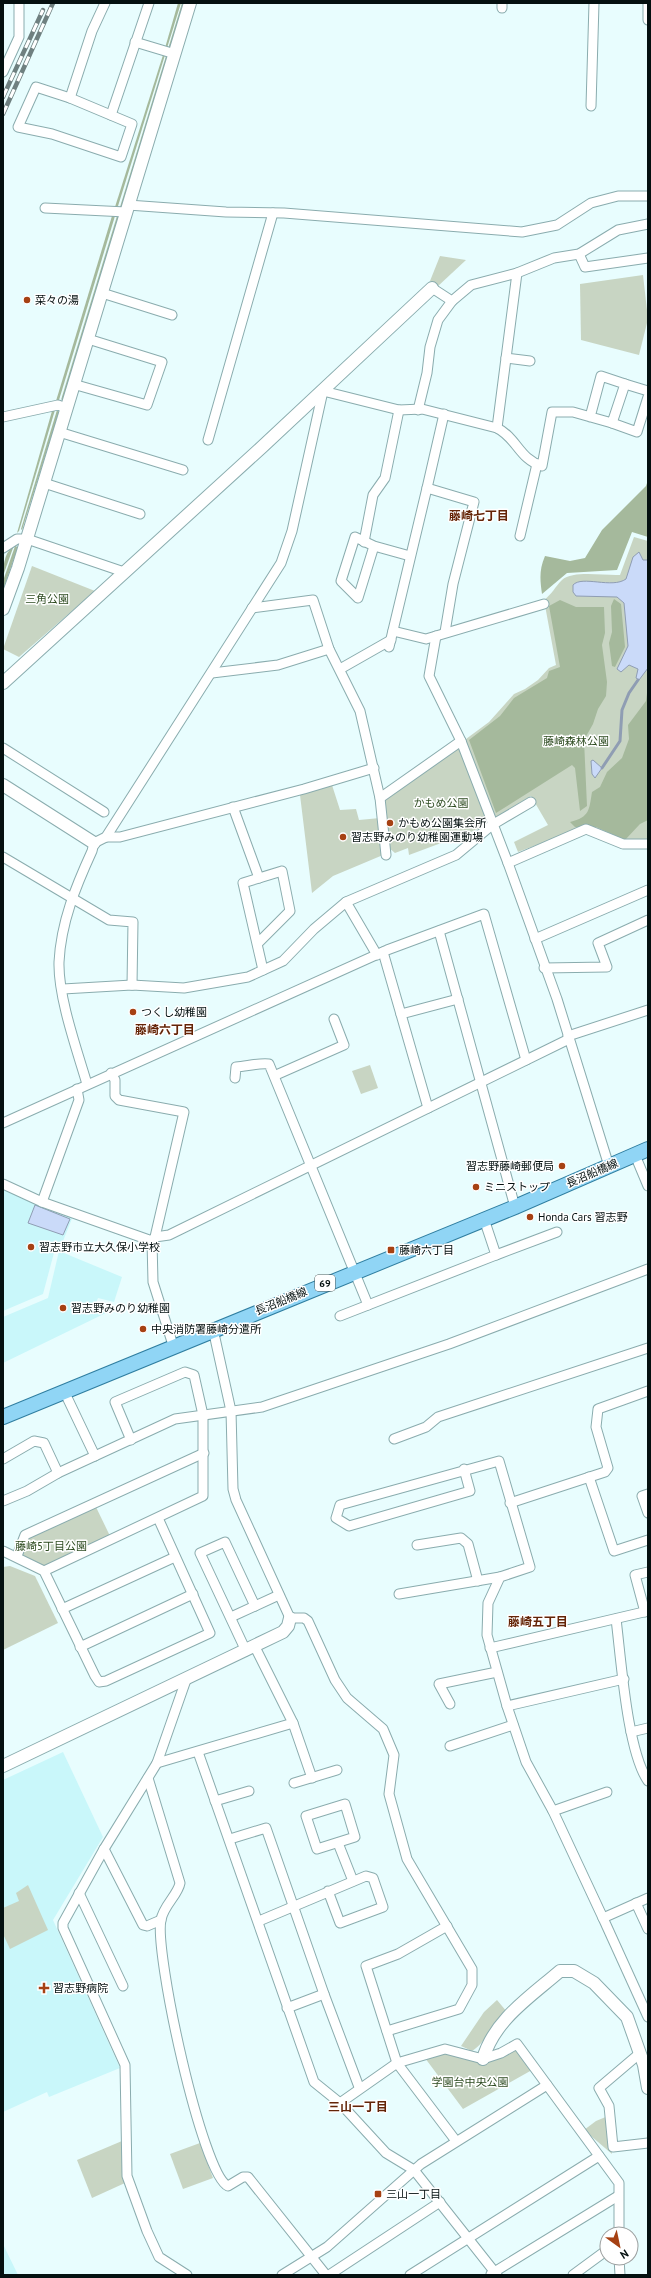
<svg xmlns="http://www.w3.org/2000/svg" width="651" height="2278" viewBox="0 0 651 2278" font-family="'PT Sans','Noto Sans JP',sans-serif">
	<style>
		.built { fill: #c9f7fa }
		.green { fill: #c8d5c3 }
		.forest { fill: #a5b99c }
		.water { fill: #cadaf9; stroke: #8f9db3 }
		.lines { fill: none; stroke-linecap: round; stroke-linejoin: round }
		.stream { stroke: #8f9db3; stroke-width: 3 }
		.street-casing { stroke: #8aacae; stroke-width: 11 }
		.secondary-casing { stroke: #8aacae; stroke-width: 14 }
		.primary-casing { stroke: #2f7ea0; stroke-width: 16 }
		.street { stroke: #fff; stroke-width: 9 }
		.secondary { stroke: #fff; stroke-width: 12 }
		.primary { stroke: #90d5f5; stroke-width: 14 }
		.rail-casing { stroke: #6f8080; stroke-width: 4.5 }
		.rail { stroke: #fff; stroke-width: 3; stroke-dasharray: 9; stroke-linecap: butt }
		.poi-dot { fill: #a64113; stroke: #fff; stroke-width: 1.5 }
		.labels { text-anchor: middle; stroke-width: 3; stroke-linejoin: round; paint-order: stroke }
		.shield { fill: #fff; stroke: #4f5858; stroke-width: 1 }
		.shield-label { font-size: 10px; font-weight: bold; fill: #041010 }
		.poi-label { font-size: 11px; fill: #041010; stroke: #fff; text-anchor: start }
		.park-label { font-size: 11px; fill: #2d4b20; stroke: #fff }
		.street-label { font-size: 11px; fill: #041010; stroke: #fff }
		.neighbourhood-label { font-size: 12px; font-weight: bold; fill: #642407; stroke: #fff }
	</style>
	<rect width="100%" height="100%" fill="#e8fdfe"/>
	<g class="built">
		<polygon points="3,1187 73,1216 61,1246 55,1249 43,1294 3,1311"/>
		<polygon points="59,1251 122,1277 114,1302 98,1298 95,1305 110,1311 3,1363 3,1317 48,1298"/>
		<polygon points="63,1752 103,1837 53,1920 120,2068 49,2097 47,2092 3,2112 3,1780"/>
		<polygon points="3,2244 18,2275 3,2275"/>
	</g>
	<g class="green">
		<polygon points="440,256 466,260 437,287 430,281"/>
		<polygon points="643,275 648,319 639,355 581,340 580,284"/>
		<path d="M 634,537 L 648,541 L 648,842 L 623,842 L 584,827 L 518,852 L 514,842 L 548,825 L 531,796 L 493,819 L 465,743 L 466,739 L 489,722 L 514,694 L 525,689 L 538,680 L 549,668 L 556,665 L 544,600 C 552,594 555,587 562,580 C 573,570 605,576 620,575 Z"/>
		<polygon points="32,566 95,591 19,657 3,649"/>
		<polygon points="457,748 460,748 464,756 488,821 484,827 409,855 408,848 395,853 388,847 384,801"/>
		<polygon points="332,785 340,810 356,809 359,820 380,818 383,855 333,876 312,893 300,795"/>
		<polygon points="370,1065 378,1088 361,1094 352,1071"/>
		<polygon points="95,1505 110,1536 44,1571 20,1555 26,1538"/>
		<polygon points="10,1566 35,1576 58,1623 3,1650 3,1567"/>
		<polygon points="28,1885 48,1930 10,1949 3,1934 3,1908 19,1901 16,1893"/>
		<path d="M 497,2000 L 507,2012 C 494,2023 486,2042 472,2051 L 461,2046 L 484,2012 Z"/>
		<polygon points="513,2050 519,2052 532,2070 463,2109 425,2058 443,2053 485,2064"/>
		<polygon points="608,2116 612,2154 584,2130 596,2121"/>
		<polygon points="122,2141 125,2183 92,2198 77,2160"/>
		<polygon points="200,2143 213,2178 183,2189 170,2154"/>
	</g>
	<g class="forest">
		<polygon points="178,3 181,3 167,48 165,48"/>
		<polygon points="182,3 185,3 171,49 168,49"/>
		<polygon points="163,55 165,55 118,206 115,207"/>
		<polygon points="166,56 169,56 122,207 120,207"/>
		<polygon points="112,216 115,216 59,400 56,401"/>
		<polygon points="117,216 119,216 64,398 61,400"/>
		<polygon points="55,410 19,531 17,533 52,411"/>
		<polygon points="57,410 59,412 22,530 21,529"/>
		<path d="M 648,480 L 648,537 L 632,532 L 617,570 L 567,573 L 542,594 C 540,580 539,570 545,556 L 570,561 L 585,558 L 602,530 L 646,486 Z"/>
		<polygon points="15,546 18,547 3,590 3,581"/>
		<path d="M 12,548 L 13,548 L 3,576 C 3,568 4,553 12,548 Z"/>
		<polygon points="614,599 621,604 625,647 615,667 612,666 609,643 612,632 611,606"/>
		<polygon points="560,600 576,607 604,607 605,633 602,645 607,682 606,696 598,709 593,724 584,740 587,806 580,811 575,768 572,765 496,813 469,740 500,716 514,698 547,678 549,671 560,667 549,606"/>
		<path d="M 648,685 L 648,820 L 640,824 L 625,840 L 596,827 L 575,827 L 570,822 C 590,817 589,810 592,792 L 600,787 L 607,772 L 622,758 L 629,739 L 628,725 L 646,701 Z"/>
	</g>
	<g class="water">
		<path d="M 639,552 L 643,560 L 648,560 L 648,668 L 639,680 L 636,678 L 638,669 L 629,665 L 621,672 L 617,669 L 628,646 L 624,603 L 617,597 L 576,596 L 573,592 L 573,585 C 582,575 612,589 626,579 L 633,557 Z"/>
		<polygon points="593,760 602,768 595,778 592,774 591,761"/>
		<polygon points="35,1205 70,1219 63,1235 28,1223"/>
	</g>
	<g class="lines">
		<polyline class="stream" points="602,768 620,741 622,710 629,693 638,680"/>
		<defs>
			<g id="street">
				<polyline points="502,3 502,8"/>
				<polyline points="648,3 648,20"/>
				<polyline points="135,42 175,54"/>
				<polyline points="3,72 19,37 19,3"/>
				<polygon points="36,87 70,98 132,124 121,157 52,134 18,127"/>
				<polyline points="70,98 92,31 105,3"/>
				<polyline points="591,106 594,3"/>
				<polyline points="111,115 149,3"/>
				<polyline points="128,205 226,212 284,213 522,232 557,225 591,203 618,196 648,196"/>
				<polyline points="45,208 126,212"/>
				<polyline points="579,254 585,267 648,258"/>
				<polyline points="517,273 554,258 579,254 618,230 648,224"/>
				<polyline points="432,288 452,301 471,285 517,273 497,428"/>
				<polyline points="102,293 172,315"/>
				<polyline points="506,358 530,361"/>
				<polyline points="73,384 147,405 162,362 88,339"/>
				<polyline points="625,384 648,391"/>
				<polyline points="418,410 427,373 430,347 438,320 452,301"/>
				<polyline points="3,417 58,405 66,408"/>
				<polyline points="612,423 637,432 648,397"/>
				<polyline points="59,432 183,470"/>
				<polyline points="208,440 273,213"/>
				<polyline points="44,483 140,514"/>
				<polyline points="427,488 444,414"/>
				<polyline points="520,536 537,464"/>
				<polyline points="364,542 373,495 385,478 399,410"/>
				<polyline points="374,546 358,598 341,581 355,537 374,546 410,556"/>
				<polyline points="3,548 17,539 27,539 124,572"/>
				<polyline points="252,608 313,600 329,649 360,711 380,798 386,855"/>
				<polyline points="393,631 426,639 544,604"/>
				<polyline points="389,647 427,488 474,502 453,584 445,632"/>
				<polyline points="340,669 391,640"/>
				<polyline points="212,673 278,665 329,649"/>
				<polyline points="461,741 508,863 586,829 623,844 648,844"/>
				<polyline points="3,748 104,812"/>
				<polyline points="380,798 461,741 429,676 436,636"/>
				<polyline points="233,807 259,878"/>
				<polyline points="106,837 120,837 304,789 374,768"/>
				<polyline points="3,857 109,920 133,922 132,985"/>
				<polyline points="508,863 557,999 609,1166"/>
				<polyline points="346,902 377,955"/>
				<polyline points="439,931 515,1207"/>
				<polyline points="535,939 648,890"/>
				<polyline points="257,944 290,911 282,871 243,883 263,970"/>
				<polyline points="383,952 428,1108"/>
				<polyline points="544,968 607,967 598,943 648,920"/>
				<polyline points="63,989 132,985 184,988 248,977 283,961 314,929 346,902 456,855 492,825 531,802"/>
				<polyline points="401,1014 458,999"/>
				<polyline points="568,1036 648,1010"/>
				<polyline points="111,1073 115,1080 115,1096 119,1100 184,1112 155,1237"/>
				<polyline points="276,1075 344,1045 334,1019"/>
				<path d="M 235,1078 L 236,1067 C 248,1066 257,1063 269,1064 L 368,1305"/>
				<path d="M 87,1084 C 77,1050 58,997 59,962 C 61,922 76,886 92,851 L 94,843 L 106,837 L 281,563 L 292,531 L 323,391 L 399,410 L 422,409 L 497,428 C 517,438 519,459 542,466 L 552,412 L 573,412 L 612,423 L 625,384 L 601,376 L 590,417"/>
				<polyline points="3,1123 387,950 484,914 526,1060"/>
				<polyline points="635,1155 648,1186"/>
				<polyline points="3,1184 42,1202 152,1241 155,1237 169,1235 569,1039"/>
				<polyline points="42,1202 79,1100 77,1089"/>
				<polyline points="152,1241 153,1282 173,1345"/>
				<polyline points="496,1255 557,1232"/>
				<polyline points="340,1316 496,1255 484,1219"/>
				<polyline points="213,1329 231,1411 233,1489 236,1500 290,1618 304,1618 308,1621 335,1680 347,1698 383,1729 394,1755 389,1794 407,1859 472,1969 472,1985 459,2009 387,2031"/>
				<polyline points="64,1391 95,1456"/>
				<polyline points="394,1439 426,1427 438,1417 648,1348"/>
				<polyline points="3,1459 34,1441 44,1443 58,1473"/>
				<polyline points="464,1469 470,1491 349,1526 336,1518 340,1505 499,1461 530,1567 500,1577 488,1603 487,1635 507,1706 526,1762 553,1811 603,1918 648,1898"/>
				<polyline points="589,1477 614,1551 648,1540"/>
				<polyline points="648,1494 642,1496 648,1513"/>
				<polyline points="3,1501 27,1491 58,1473 175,1419 262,1407 449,1344 648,1269"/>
				<polyline points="510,1503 605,1472 608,1468 596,1427 598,1409 648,1391"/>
				<polyline points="417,1545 461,1538 468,1544 478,1581"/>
				<polyline points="3,1551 44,1571 95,1676 99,1682 106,1681 210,1633 158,1518"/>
				<polyline points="17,1556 25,1535 204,1453"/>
				<polyline points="44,1571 203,1496 203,1415 194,1375 185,1372 115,1402 131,1440"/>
				<polyline points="399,1594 500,1577"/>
				<polyline points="62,1609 175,1557"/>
				<polyline points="645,1612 635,1575 648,1572"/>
				<polyline points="231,1617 279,1595"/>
				<path d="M 616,1619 C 621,1658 627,1751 648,1781"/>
				<polyline points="80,1647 193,1594"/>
				<polyline points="255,1647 293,1723 312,1778"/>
				<polyline points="490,1648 648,1611"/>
				<polyline points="246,1651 200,1553 225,1542 255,1606"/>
				<polyline points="186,1680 157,1763 104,1849 63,1923 63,1928 125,2065 127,2176 147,2231 159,2257 187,2275"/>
				<polyline points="450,1704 439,1684 497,1672"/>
				<polyline points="507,1706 624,1679"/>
				<polyline points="631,1732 648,1728"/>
				<polyline points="450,1746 513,1725"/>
				<polyline points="198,1752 314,2082 340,2103 386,2153 414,2170 497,2275"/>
				<polyline points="157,1763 293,1723"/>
				<path d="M 148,1778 L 180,1883 C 178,1895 163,1906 161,1920 C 154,1951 202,2175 228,2186 L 243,2177 L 248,2177 L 326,2275"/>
				<polyline points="294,1783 337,1770"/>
				<polyline points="215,1801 249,1791"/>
				<polygon points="345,1804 355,1837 317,1849 306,1816"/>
				<polyline points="553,1811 607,1792"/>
				<polyline points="230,1839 266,1828 324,1994 359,2087"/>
				<polyline points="338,1843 353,1881"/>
				<polyline points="104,1849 143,1925 147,1926 161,1920"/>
				<polyline points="79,1893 123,1986"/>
				<polyline points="636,1903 648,1929"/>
				<polyline points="603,1918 648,2017"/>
				<polyline points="259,1921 366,1876 373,1878 383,1907 340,1923 328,1891"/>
				<polyline points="447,1926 398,1954 366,1966 397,2063 456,2141"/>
				<polyline points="287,2008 324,1994"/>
				<polyline points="639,2054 599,2088 609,2106 613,2147 648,2143"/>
				<polyline points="340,2103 397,2063 445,2049 483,2059 501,2053 517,2044 619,2183 619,2234"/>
				<polyline points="619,2258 620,2275"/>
				<polyline points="491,2274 618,2196"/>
				<polyline points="282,2275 327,2247 421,2164 547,2085"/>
				<polyline points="329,2275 440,2202"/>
				<polyline points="410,2275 599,2156"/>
				<polyline points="573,2275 607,2250"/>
			</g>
			<g id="secondary">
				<polyline points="3,609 18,568 190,3"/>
				<polyline points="3,683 262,447 432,288"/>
				<polyline points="3,785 94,843"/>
				<polyline points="3,1766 283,1632 288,1626 290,1618"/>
				<path d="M 483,2059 C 494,2020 530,1997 560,1971 L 574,1971 L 594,1983 L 627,2017 L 644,2065 L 648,2088"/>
			</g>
			<polyline id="primary" points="3,1417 515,1207 648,1149"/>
		</defs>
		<use href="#street" class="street-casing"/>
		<use href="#secondary" class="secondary-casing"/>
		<use href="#primary" class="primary-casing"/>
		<use href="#street" class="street"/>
		<use href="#secondary" class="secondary"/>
		<use href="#primary" class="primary"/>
		<defs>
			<g id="rail">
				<polyline points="3,97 43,10"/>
				<polyline points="3,114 53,3"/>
			</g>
		</defs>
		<use href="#rail" class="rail-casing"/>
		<use href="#rail" class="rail"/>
	</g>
	<g class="poi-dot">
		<circle cx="27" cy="300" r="4"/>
		<circle cx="390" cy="823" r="4"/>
		<circle cx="343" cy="837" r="4"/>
		<circle cx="133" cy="1012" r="4"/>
		<circle cx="562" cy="1166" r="4"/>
		<circle cx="476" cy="1187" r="4"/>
		<circle cx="530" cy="1217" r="4"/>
		<circle cx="31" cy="1247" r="4"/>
		<rect x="387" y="1246" width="8" height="8" rx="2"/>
		<circle cx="63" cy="1308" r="4"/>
		<circle cx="143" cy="1329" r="4"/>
		<path d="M42 1982h4v4h4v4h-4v4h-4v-4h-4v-4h4z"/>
		<rect x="374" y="2190" width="8" height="8" rx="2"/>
	</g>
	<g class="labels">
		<rect class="shield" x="315" y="1275" width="20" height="16" rx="3"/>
		<g class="shield-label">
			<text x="325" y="1287">69</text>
		</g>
		<g class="poi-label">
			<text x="35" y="304">菜々の湯</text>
			<text x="398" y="827">かもめ公園集会所</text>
			<text x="351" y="841">習志野みのり幼稚園運動場</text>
			<text x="141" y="1016">つくし幼稚園</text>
			<text x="554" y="1170" text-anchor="end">習志野藤崎郵便局</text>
			<text x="484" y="1191">ミニストップ</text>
			<text x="538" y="1221">Honda Cars 習志野</text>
			<text x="39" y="1251">習志野市立大久保小学校</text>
			<text x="399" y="1254">藤崎六丁目</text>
			<text x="71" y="1312">習志野みのり幼稚園</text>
			<text x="151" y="1333">中央消防署藤崎分遣所</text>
			<text x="53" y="1992">習志野病院</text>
			<text x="386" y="2198">三山一丁目</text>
		</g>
		<g class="park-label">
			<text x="47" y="603">三角公園</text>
			<text x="576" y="745">藤崎森林公園</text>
			<text x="441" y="807">かもめ公園</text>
			<text x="51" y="1550">藤崎5丁目公園</text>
			<text x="470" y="2086">学園台中央公園</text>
		</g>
		<g class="street-label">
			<text transform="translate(592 1173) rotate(-23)" y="4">長沼船橋線</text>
			<text transform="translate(281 1301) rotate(-22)" y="4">長沼船橋線</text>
		</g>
		<g class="neighbourhood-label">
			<text x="479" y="520">藤崎七丁目</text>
			<text x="165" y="1034">藤崎六丁目</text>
			<text x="538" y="1626">藤崎五丁目</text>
			<text x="358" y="2111">三山一丁目</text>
		</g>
	</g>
	<rect width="651" height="2278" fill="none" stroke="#041010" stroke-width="8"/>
	<g transform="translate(619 2246) rotate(147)"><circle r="19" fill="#ffffff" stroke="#9b9f9f"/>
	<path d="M0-3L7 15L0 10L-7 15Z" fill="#a64113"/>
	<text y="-6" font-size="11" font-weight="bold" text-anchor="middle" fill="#041010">N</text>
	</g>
</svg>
